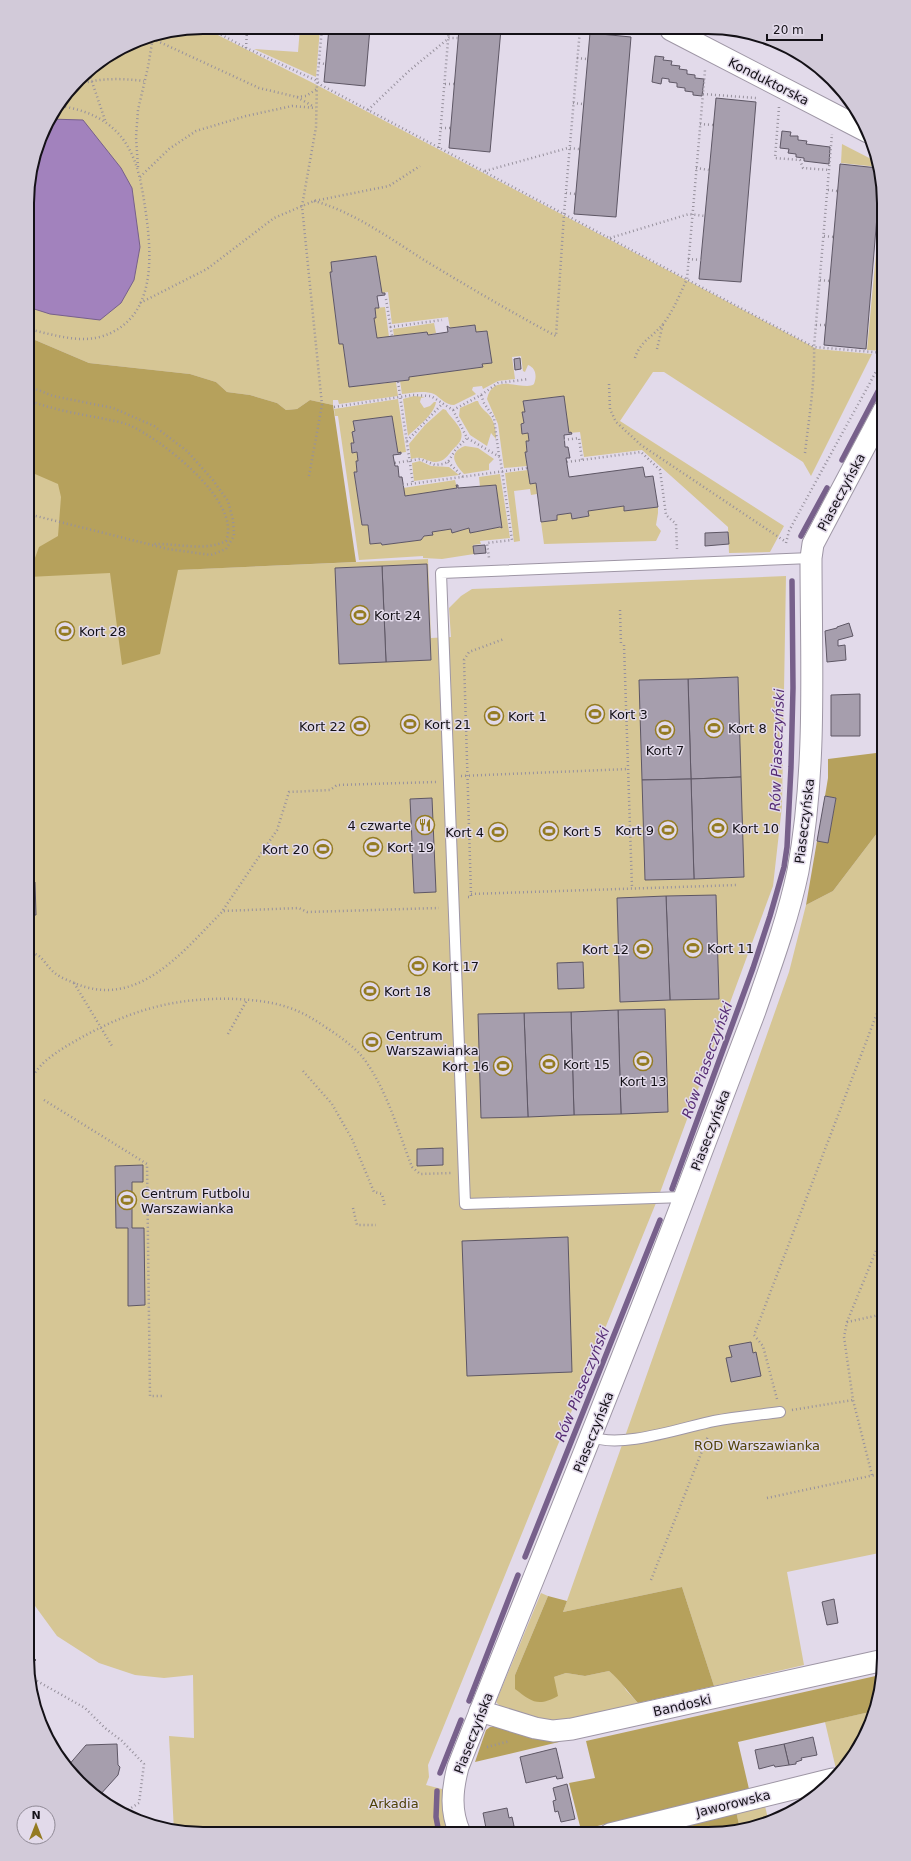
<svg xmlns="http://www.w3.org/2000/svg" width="911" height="1861" viewBox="0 0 911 1861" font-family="'DejaVu Sans',sans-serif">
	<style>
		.green { fill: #d6c695 }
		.forest { fill: #b6a15c }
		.water { fill: #a282bd; stroke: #77608b }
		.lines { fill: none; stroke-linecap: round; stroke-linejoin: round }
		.stream { stroke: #77608b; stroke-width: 5.5 }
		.building { fill: #a69ead; stroke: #5e5765 }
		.service-casing { stroke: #9e96a5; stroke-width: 12 }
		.minor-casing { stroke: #9e96a5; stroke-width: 23 }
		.path { stroke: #97919d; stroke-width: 2.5; stroke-dasharray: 1 3; stroke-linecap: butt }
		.service { stroke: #fff; stroke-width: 10 }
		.minor { stroke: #fff; stroke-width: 21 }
		.labels { text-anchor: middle; stroke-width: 3; stroke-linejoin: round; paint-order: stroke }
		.street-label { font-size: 13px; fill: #141117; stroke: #e2daea }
		.poi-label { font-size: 13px; fill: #141117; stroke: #e2daea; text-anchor: start }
		.park-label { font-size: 13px; fill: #4f4107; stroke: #e2daea }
		.water-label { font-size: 14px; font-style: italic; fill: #562c74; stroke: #e2daea }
		.rim { fill: none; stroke: #141117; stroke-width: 2 }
	</style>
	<rect width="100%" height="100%" fill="#e2daea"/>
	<g class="green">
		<path d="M 202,27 L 313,83 L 817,349 L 872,354 L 811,476 L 803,462 L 664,372 L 653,372 L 620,421 L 784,526 L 770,552 L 729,553 L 728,527 L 642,450 L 584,457 L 580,432 L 569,433 L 563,396 L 523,401 L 525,412 L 522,412 L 524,423 L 521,424 L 522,434 L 528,433 L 529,441 L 526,441 L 527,452 L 525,452 L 527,466 L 504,468 L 498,424 L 487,399 C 493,371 525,392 534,384 C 537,376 536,368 528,365 L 525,372 L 523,371 L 521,356 L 512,357 L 515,379 L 498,381 L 483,389 L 482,386 L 473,387 L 472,390 L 476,394 L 454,405 C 445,405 441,398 434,394 C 424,390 412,393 402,394 L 400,381 L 409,380 L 409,377 L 483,367 L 482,364 L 492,363 L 487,331 L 476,332 L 475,325 L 450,328 L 448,317 L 392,324 L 388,292 L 382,293 L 376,256 L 331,262 L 332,272 L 330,273 L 339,344 L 343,344 L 349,387 L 396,382 L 398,396 L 339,404 L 338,400 L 333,400 L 333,405 L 310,400 L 297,409 L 286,410 L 277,403 L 250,395 L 227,392 L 216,382 L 190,374 L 89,363 L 28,337 L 28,180 L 45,125 L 87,71 L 136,40 Z"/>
		<polygon points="300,28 320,28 316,77 254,49 298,52"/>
		<polygon points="842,144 877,162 878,167 841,163"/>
		<polygon points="882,189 884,203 884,351 867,350"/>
		<polygon points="385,307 389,337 377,338 374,318 376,317 375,308"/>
		<polygon points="434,323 436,333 428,335 427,332 394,336 393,329"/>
		<path d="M 414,396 L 425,397 L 421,398 L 420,402 L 424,408 L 430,406 L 434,402 L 436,402 C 434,415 417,427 408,436 L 403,399 Z"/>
		<polygon points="398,399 406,452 398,453 392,416 353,421 355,431 352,432 354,443 351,444 352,453 357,452 358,461 356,461 357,472 354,472 362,525 368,525 370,544 381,543 382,545 421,540 424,536 432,535 432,532 451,529 452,533 469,528 470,533 499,527 501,528 496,485 480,487 479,477 500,474 510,538 480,541 481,544 473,545 474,554 442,559 423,558 423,556 359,560 338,416 335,416 334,409"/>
		<path d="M 476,401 L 478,401 C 480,408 486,411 490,416 C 495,423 496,431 496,439 L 491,433 L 487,446 L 470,435 L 459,416 L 460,408 Z"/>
		<path d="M 443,409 L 446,410 C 450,418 465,428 461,439 C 460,444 453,448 450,453 C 446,458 442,462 435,462 C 425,461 423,455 411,459 L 409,444 L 425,425 Z"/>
		<path d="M 465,446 L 478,448 L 494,459 L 489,464 L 489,470 L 464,474 C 455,464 447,453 465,446 Z"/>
		<polygon points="420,461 431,466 449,467 459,475 414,481 412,463"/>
		<polygon points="28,465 82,479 152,571 428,559 431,638 451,637 449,608 461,596 472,589 786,576 782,806 773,886 658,1198 428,1765 429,1777 426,1785 446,1790 452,1833 179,1832 174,1831 169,1736 194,1738 193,1675 164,1678 135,1675 99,1663 57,1636 27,1595"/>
		<polygon points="528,470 530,484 536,483 537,494 531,495 530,489 514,491 520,541 514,542 505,473"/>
		<polygon points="455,480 457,488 405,496 403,488"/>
		<polygon points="624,506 625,511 658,507 658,513 656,525 661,531 656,541 544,544 541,522 557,520 557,515 571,513 572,519 588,516 588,511"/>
		<polygon points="884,824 884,1552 787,1572 804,1665 714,1686 682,1587 563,1612 789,972 806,905 833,891"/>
		<polygon points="541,1593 548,1596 515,1675 554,1677 566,1673 585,1676 609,1671 621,1681 626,1690 638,1703 561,1722 540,1721 503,1709 496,1702"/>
		<polygon points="874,1711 871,1725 848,1765 836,1769 825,1722"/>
		<polygon points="765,1806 769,1823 740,1829 736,1811"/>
	</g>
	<g class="forest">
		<polygon points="28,337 89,363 190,374 216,382 227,392 250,395 277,403 286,410 297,409 310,400 333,405 356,562 178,570 160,654 122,665 110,573 28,577 39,547 58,536 61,497 58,484 28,471"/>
		<polygon points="884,752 884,824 833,891 806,905 817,841 828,842 836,798 825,796 828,778 828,759"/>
		<path d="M 682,1587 L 714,1686 L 638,1703 C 627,1691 621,1681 609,1671 L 585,1676 L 566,1673 L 554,1677 L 558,1696 C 538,1707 532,1702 515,1689 L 515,1675 L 548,1596 L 567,1601 L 563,1612 Z"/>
		<polygon points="880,1675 881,1680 874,1711 738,1742 749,1789 581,1830 569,1783 595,1778 586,1741"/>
		<polygon points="502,1726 532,1736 559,1742 475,1762 486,1730 490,1727"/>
		<polygon points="736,1811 740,1829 708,1834 647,1834"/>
	</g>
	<polygon class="water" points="49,119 83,120 121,168 132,188 140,247 134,280 121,303 100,320 50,314 28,307 28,180 45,125"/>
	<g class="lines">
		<g class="stream">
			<polyline points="842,460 884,380"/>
			<polyline points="801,536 827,488"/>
			<polyline points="672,1189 753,968 770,916 784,867 787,847 791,767 793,688 792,581"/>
			<polyline points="525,1557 660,1220"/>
			<polyline points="469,1701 518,1575"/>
			<polyline points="440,1773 461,1720"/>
			<polyline points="437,1791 436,1817 439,1833"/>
		</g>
	</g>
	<g class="building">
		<polygon points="329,28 370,28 365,86 324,82"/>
		<polygon points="459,29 501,29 490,152 449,148"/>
		<polygon points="590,33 631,37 616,217 574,214"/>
		<polygon points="655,56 664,57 663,60 672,61 671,65 680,66 679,69 687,70 687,74 695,75 695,78 704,79 702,96 693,95 693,92 685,91 685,88 677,87 677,83 669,82 669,79 662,78 661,84 652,82"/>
		<polygon points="716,98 756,102 741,282 699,279"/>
		<polygon points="782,131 791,132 790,136 798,136 798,140 807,141 806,144 830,147 829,164 804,161 804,158 796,157 796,154 788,153 789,149 780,148"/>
		<polygon points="840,164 878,168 880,180 866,349 824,345"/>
		<polygon points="376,256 382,293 385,293 385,295 377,296 379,308 375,308 376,318 374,318 377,338 427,332 428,335 448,332 447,326 450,328 475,325 476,332 487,331 492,363 482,364 483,367 409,377 409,380 349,387 343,344 339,344 330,272 332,272 331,262"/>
		<polygon points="520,358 521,369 515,370 514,359"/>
		<polygon points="564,396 569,433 571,432 572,434 564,435 565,447 568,447 570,458 566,458 569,477 643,467 645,477 653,476 658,507 624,511 624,506 588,511 589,516 572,519 571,513 557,515 557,520 541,522 536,483 530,484 525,452 527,452 526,441 529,441 528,433 522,434 521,424 524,423 522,412 525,412 523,401"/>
		<polygon points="392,416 398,453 401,452 401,454 393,455 395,466 398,466 399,477 402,477 405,496 457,488 456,485 458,485 458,488 496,485 502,528 500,527 470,533 469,528 452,533 451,529 432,532 433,535 424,536 421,540 382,545 381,543 370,544 368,525 362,525 354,472 357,472 356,461 358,461 357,452 352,453 351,443 354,443 352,432 355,431 353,421"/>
		<polygon points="728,532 729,544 705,546 705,533"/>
		<polygon points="485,545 486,553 474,554 473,546"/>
		<polygon points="427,564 431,660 386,662 382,566"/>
		<polygon points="382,566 386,662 339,664 335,568"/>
		<polygon points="849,623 853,636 838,640 838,646 845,645 846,660 827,662 825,631 837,628 837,627"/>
		<polygon points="738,677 741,777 691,779 688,679"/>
		<polygon points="688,679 691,779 642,780 639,680"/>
		<polygon points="860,694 860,736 831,736 831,695"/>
		<polygon points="741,777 744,877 694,879 691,779"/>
		<polygon points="691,779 694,879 645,880 642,780"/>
		<polygon points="825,796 836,798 828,843 817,841"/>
		<polygon points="432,798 436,892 414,893 412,851 408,846 412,841 410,799"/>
		<polygon points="28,882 35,882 36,915 28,915"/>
		<polygon points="716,895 719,999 670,1000 666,896"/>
		<polygon points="666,896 670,1000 620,1002 617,898"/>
		<polygon points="583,962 584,988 558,989 557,963"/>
		<polygon points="665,1009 668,1112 621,1114 618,1010"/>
		<polygon points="618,1010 621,1114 574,1115 571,1012"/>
		<polygon points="571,1012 574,1115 528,1117 524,1013"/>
		<polygon points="524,1013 528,1117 481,1118 478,1014"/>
		<polygon points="443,1148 443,1165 417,1166 417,1149"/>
		<polygon points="143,1165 143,1182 132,1182 132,1228 144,1228 145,1305 128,1306 128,1228 116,1228 115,1166"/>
		<polygon points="568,1237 572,1372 467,1376 462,1241"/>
		<polygon points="751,1342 753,1353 756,1352 761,1376 731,1382 726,1358 732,1357 729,1346"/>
		<polygon points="834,1599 838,1623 827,1625 822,1602"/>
		<polygon points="27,1637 33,1638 33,1657 36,1660 34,1662 34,1667 29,1672 27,1658"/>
		<polygon points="813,1737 817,1755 801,1758 802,1760 796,1762 796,1764 789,1765 784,1744"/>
		<polygon points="117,1744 118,1765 120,1767 118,1775 99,1796 99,1799 87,1791 67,1767 86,1745"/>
		<polygon points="784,1744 789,1765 775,1767 774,1765 759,1769 755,1750"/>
		<polygon points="556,1748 563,1778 557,1779 556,1776 526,1783 520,1757"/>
		<polygon points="567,1784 575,1819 561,1822 558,1811 555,1812 553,1801 556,1800 553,1788"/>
		<polygon points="507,1808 509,1818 512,1817 514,1826 511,1827 513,1833 487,1833 483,1813"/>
	</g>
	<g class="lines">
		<defs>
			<g id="service">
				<polyline points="685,1197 465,1204 441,573 811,558"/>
				<path d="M 591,1436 C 618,1450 684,1427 714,1421 C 736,1417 758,1415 780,1412"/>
			</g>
			<g id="minor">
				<polyline points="671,30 868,132"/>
				<polyline points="480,1711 535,1728 553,1731 572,1729 884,1660"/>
				<path d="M 460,1833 C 450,1811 452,1790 458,1767 C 538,1565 622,1364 698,1161 C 717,1111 736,1061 755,1011 C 771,965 788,919 798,871 C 817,768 811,662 811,558 L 813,544 L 884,410"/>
				<polyline points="610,1834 833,1779"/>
			</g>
		</defs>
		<use href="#service" class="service-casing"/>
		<use href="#minor" class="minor-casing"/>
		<g class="path">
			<polyline points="207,27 246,48 315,80 321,85 814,347 884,353"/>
			<polyline points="210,28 296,34 297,28"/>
			<polyline points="153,39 259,88 297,97 314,107"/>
			<polyline points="246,48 247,31"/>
			<polyline points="577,58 587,59"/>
			<polyline points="319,63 325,64"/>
			<polyline points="88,70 106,123"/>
			<polyline points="445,84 454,84"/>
			<path d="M 76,85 C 99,78 120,78 144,81"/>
			<polyline points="703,94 756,98"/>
			<polyline points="297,97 306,96 317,89"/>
			<polyline points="573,103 583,104"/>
			<polyline points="779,107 775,158 800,160 803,168 829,170"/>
			<polyline points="368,110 410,70 449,38 458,38"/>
			<polyline points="700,124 713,125"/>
			<polyline points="441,128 450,128"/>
			<polyline points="439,148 449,29"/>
			<polyline points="138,167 136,137 138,110 148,67 153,37"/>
			<polyline points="696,168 709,170"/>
			<polyline points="485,171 568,148 579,149"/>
			<polyline points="140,177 169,149 196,131 246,116 292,106 316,108"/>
			<polyline points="828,190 837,191"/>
			<polyline points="566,193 576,194"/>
			<path d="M 314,201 C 352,211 391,239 424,260 C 467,286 511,312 556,336 L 564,214 L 580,29"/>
			<polyline points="824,236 834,237"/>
			<polyline points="610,238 689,214 705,216"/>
			<polyline points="688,259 701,260"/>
			<polyline points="820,280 830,281"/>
			<polyline points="386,299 392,336"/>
			<polyline points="140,303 207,269 274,218 314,201 389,186 420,166"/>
			<polyline points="816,325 826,325"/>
			<polyline points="390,327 442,320"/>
			<path d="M 28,329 C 51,334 77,343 100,337 C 158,320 152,254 145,207 C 141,180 136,152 117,132 C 101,116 81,109 60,106"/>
			<polyline points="657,349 663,324"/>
			<path d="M 635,358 C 640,341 654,336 664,323 C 674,309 680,294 687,279 L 705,70"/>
			<polyline points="398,382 413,484"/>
			<polyline points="609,384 610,409 616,422 641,445 786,542"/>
			<polyline points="481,395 484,403 494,418 499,456"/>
			<path d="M 28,400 C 53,410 80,414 105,419 C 113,421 122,422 129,425 C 161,439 242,501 226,541 C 203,552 177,543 152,544"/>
			<polyline points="334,407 413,395 431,396 453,410 467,438 500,457 512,540 487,543 489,558"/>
			<polyline points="453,410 481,395 498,383 529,379"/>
			<polyline points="564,440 579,438 582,460"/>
			<polyline points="407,441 442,404"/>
			<path d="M 805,453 C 809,417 815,383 814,347 L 832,134"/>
			<polyline points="448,462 463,477"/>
			<polyline points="567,462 641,452 660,470 666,515 676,524 677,549"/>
			<polyline points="395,463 420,459 435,465 443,464 448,462 456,449 467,438"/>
			<polyline points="309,476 322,405 302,206 316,127 317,82 322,28"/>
			<polyline points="403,485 527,468"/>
			<polyline points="28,514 168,549 211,555 226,549 234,536 233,520 228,501 212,479 187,451 154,426 113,408 53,396 28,386"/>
			<polyline points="786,543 789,531 803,505 884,357"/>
			<polyline points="620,610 621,645"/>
			<polyline points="624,645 632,888"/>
			<polyline points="461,776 628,769"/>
			<polyline points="471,894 738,885"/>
			<polyline points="468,897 471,897 471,894 464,660 469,652 504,639"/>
			<polyline points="223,910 277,830 289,792 330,790 337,785 436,782"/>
			<path d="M 28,951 C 31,952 36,954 39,956 C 45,961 49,969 56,974 C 60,977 67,980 72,982 C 137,1012 183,951 223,911 L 299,908 L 307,912 L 439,908"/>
			<polyline points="74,983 112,1046"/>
			<polyline points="228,1034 247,1000"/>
			<polyline points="303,1071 332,1104 352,1139 374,1192 382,1194 385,1207"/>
			<path d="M 28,1082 C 34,1074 40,1065 48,1059 C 59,1050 73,1042 86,1035 C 136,1008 180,997 237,999 C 255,1000 273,1002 290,1008 C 304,1013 315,1020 327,1028 C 339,1036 355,1047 364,1059 C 387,1090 398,1131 412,1167 L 420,1174 L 451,1173"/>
			<polyline points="44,1100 147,1164 150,1396 162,1396"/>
			<polyline points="353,1208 357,1225 376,1225"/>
			<polyline points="847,1322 884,1314"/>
			<polyline points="777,1399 763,1346 754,1335 884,995"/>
			<polyline points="792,1410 853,1400"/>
			<polyline points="872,1475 853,1400 844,1337 847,1322 884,1231"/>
			<polyline points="767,1498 884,1473"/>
			<polyline points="651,1580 708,1436"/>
			<polyline points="30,1677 85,1708 105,1728 122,1741 144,1764 139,1803 123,1813"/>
			<polyline points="487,1747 510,1741"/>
		</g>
		<use href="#service" class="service"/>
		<use href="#minor" class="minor"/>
	</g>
	<defs>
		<symbol id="stadium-ring" viewBox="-11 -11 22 22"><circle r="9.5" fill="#e2daea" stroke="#947b22" stroke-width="1.5"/><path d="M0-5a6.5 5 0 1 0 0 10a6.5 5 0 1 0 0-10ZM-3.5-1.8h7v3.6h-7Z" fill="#947b22"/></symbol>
		<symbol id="restaurant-ring" viewBox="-11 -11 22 22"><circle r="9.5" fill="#e2daea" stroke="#947b22" stroke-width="1.5"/><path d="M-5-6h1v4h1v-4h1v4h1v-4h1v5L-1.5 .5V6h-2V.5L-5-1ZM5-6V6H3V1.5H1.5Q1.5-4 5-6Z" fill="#947b22"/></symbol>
	</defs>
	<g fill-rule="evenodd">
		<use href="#stadium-ring" x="349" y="604" width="22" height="22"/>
		<use href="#stadium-ring" x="54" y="620" width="22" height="22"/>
		<use href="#stadium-ring" x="584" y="703" width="22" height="22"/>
		<use href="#stadium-ring" x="483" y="705" width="22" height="22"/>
		<use href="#stadium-ring" x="399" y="713" width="22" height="22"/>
		<use href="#stadium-ring" x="349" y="715" width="22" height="22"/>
		<use href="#stadium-ring" x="703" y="717" width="22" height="22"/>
		<use href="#stadium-ring" x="654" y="719" width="22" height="22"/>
		<use href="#restaurant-ring" x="414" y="814" width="22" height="22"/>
		<use href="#stadium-ring" x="707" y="817" width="22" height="22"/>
		<use href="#stadium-ring" x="657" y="819" width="22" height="22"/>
		<use href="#stadium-ring" x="538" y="820" width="22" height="22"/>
		<use href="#stadium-ring" x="487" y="821" width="22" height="22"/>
		<use href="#stadium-ring" x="362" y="836" width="22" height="22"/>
		<use href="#stadium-ring" x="312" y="838" width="22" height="22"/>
		<use href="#stadium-ring" x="682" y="937" width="22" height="22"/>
		<use href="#stadium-ring" x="632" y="938" width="22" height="22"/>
		<use href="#stadium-ring" x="407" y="955" width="22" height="22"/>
		<use href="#stadium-ring" x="359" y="980" width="22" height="22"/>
		<use href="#stadium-ring" x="361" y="1031" width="22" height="22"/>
		<use href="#stadium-ring" x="632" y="1050" width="22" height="22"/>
		<use href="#stadium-ring" x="538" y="1053" width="22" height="22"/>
		<use href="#stadium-ring" x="492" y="1055" width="22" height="22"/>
		<use href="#stadium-ring" x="116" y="1189" width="22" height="22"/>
	</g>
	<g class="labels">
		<g class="street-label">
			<text transform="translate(769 81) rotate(27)" y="5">Konduktorska</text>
			<text transform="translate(841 492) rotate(-62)" y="5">Piaseczyńska</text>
			<text transform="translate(804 821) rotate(-83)" y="5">Piaseczyńska</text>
			<text transform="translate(710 1130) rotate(-69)" y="5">Piaseczyńska</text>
			<text transform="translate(593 1432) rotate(-68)" y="5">Piaseczyńska</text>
			<text transform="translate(682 1705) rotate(-13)" y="5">Bandoski</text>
			<text transform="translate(473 1733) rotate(-69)" y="5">Piaseczyńska</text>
			<text transform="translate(733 1803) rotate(-14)" y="5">Jaworowska</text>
		</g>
		<g class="poi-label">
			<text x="374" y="620">Kort 24</text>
			<text x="79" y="636">Kort 28</text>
			<text x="609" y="719">Kort 3</text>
			<text x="508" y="721">Kort 1</text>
			<text x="424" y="729">Kort 21</text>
			<text x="346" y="731" text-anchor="end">Kort 22</text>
			<text x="728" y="733">Kort 8</text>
			<text x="665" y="755" text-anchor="middle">Kort 7</text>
			<text x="411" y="830" text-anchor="end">4 czwarte</text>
			<text x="732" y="833">Kort 10</text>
			<text x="654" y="835" text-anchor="end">Kort 9</text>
			<text x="563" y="836">Kort 5</text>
			<text x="484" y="837" text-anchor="end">Kort 4</text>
			<text x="387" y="852">Kort 19</text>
			<text x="309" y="854" text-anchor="end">Kort 20</text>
			<text x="707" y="953">Kort 11</text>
			<text x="629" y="954" text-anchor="end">Kort 12</text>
			<text x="432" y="971">Kort 17</text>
			<text x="384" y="996">Kort 18</text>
			<text x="386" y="1040">Centrum<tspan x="386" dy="15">Warszawianka</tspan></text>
			<text x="563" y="1069">Kort 15</text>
			<text x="489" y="1071" text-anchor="end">Kort 16</text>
			<text x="643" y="1086" text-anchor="middle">Kort 13</text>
			<text x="141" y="1198">Centrum Futbolu<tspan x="141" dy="15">Warszawianka</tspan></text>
		</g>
		<g class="park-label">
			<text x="757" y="1450">ROD Warszawianka</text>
			<text x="394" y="1808">Arkadia</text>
		</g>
		<g class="water-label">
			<text transform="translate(777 750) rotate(-88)" y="5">Rów Piaseczyński</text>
			<text transform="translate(707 1060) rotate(-70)" y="5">Rów Piaseczyński</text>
			<text transform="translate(582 1384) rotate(-68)" y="5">Rów Piaseczyński</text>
		</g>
	</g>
	<path d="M0 0H911V1861H0ZM203 34H708A169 169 0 0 1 877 203V1658A169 169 0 0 1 708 1827H203A169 169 0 0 1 34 1658V203A169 169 0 0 1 203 34Z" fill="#d2cad9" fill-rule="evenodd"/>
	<path class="rim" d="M203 34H708A169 169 0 0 1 877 203V1658A169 169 0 0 1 708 1827H203A169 169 0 0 1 34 1658V203A169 169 0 0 1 203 34Z"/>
	<g transform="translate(36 1825)"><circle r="19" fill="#e2daea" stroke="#908a96"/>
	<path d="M0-3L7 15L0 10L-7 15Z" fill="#947b22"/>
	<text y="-6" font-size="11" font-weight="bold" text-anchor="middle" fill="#141117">N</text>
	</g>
	<path d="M767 34v6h55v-6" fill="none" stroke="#141117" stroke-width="2"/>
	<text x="773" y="34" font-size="12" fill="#141117" stroke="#e2daea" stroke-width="3" paint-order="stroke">20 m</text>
</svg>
